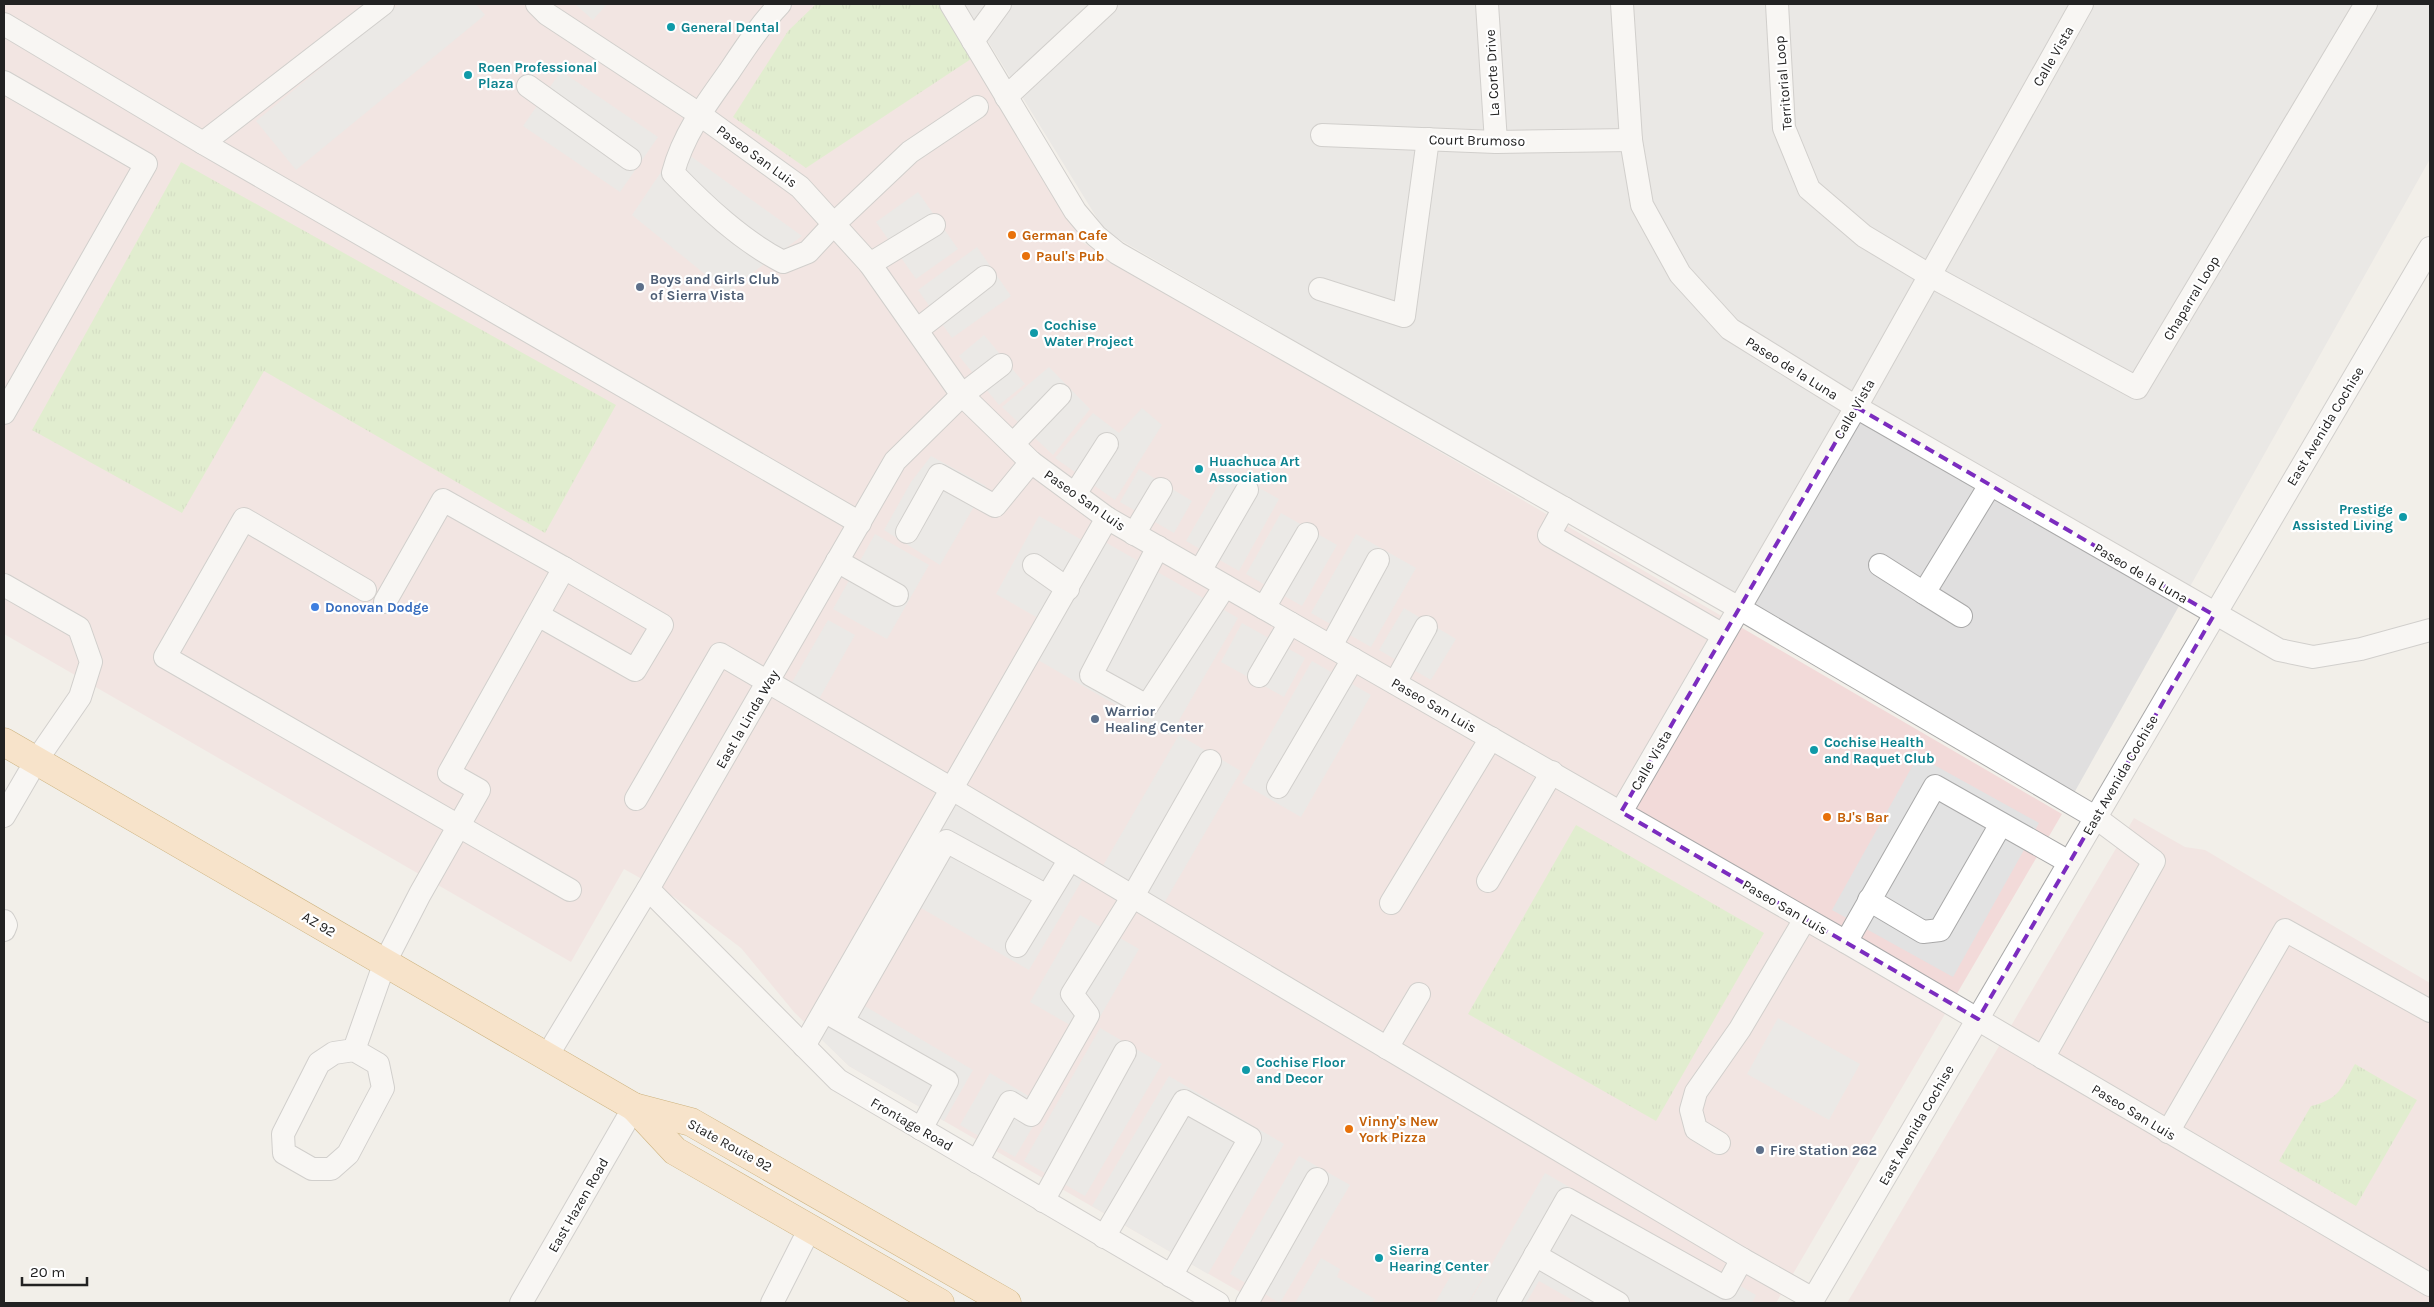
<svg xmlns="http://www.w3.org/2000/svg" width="2434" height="1307" viewBox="0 0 2434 1307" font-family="Karla,sans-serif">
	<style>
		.residential { fill: #e0dfdf }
		.commercial { fill: #f2dad9 }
		.grass { fill: url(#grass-tufts) }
		.parking { fill: #e2e2e2 }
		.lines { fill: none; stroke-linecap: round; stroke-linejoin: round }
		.minor-casing { stroke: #a9a9a9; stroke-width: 24 }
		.major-casing { stroke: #a06b00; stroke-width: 29 }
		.minor { stroke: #fff; stroke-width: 22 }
		.major { stroke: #fcd6a4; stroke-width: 28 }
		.marked { fill: none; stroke: #7b2cbf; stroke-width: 4; stroke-dasharray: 10 6; stroke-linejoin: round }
		.culture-dot { fill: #0f9aa8; stroke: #fff; stroke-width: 2 }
		.food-dot { fill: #e8710a; stroke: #fff; stroke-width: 2 }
		.service-dot { fill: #5c6f8a; stroke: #fff; stroke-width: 2 }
		.shop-dot { fill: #3f7fe0; stroke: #fff; stroke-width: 2 }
		.labels { text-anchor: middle; stroke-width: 4.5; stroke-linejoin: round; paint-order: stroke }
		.culture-label { font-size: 14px; font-weight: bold; fill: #0d838f; stroke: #fff; text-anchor: start }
		.street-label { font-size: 14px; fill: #222; stroke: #fff }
		.food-label { font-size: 14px; font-weight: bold; fill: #c56008; stroke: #fff; text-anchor: start }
		.service-label { font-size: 14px; font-weight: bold; fill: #4e5e75; stroke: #fff; text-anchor: start }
		.shop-label { font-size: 14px; font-weight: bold; fill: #366cbe; stroke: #fff; text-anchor: start }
	</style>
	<defs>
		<pattern id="grass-tufts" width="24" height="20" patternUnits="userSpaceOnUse" patternTransform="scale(1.25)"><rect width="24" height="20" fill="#cdebb0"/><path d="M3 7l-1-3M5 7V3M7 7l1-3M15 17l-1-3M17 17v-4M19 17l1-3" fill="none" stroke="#b0c997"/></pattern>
	</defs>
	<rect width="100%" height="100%" fill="#f2efe9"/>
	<polygon class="residential" points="965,4 2430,4 2430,159 2074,793 1105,231"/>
	<g class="commercial">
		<polygon points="4,4 942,4 1084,243 1134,274 2062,814 1776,1303 1259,1303 849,1066 794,1012 741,948 674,897 624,869 571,962 4,634"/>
		<polygon points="2134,818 2185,847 2205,850 2430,983 2430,1303 1847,1303"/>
	</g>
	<g class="grass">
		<polygon points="816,4 942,4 974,57 806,168 733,117 788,31"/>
		<polygon points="181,162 616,405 545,533 264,371 182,513 32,430"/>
		<polygon points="1576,825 1764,933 1656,1121 1468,1014"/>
		<path d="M 2355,1064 L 2417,1100 L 2356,1206 L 2279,1161 L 2311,1106 C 2340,1099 2341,1088 2355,1064 Z"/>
	</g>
	<g class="parking">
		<polygon points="399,4 476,4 485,15 296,170 256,121"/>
		<polygon points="575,4 607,4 593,20"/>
		<polygon points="561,71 658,137 620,192 523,126"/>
		<polygon points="678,147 802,236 727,292 632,215"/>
		<polygon points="918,192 958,249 916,279 876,222"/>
		<polygon points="977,247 1011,296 952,338 918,290"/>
		<polygon points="984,335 1025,384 999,405 959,356"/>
		<polygon points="1049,367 1090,409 1053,455 1002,407"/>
		<polygon points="1142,408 1162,425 1115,500 1055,458 1093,413 1119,433"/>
		<polygon points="931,456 986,486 940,565 884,530 911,482"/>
		<polygon points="1139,469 1192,501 1174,533 1120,502"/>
		<polygon points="1227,470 1279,499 1239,571 1186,541"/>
		<polygon points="1281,513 1337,545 1302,606 1246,574"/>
		<polygon points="1039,516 1082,540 1038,618 996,594"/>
		<polygon points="875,534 929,565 887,639 833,609"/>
		<polygon points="1356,534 1416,568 1371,647 1311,613"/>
		<polygon points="1105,542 1238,618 1170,736 1038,660"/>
		<polygon points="1404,608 1456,639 1431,680 1379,650"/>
		<polygon points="828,620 855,635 819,699 791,684"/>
		<polygon points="1242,623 1305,658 1284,697 1221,662"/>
		<polygon points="1312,661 1371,695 1301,817 1242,783"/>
		<polygon points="1179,735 1241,771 1163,905 1101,869"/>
		<polygon points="1918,756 2039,823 1953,977 1832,910"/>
		<polygon points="956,801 1084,877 1029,970 921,908 863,1005 973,1070 944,1121 849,1066 821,1039"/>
		<polygon points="1080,915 1139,949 1089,1036 1030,1002"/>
		<polygon points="1778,1018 1860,1064 1829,1120 1747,1074"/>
		<polygon points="1100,1028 1162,1064 1085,1196 1024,1161"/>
		<polygon points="990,1073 1045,1106 1015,1157 960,1125"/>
		<polygon points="1169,1076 1284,1144 1208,1274 1092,1206"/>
		<polygon points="1299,1156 1350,1185 1280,1303 1230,1274"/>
		<polygon points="1545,1173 1756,1295 1752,1303 1578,1303 1539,1281 1526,1303 1469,1303"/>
		<polygon points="1321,1258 1340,1269 1337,1277 1375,1299 1372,1303 1295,1303"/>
		<polygon points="1458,1263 1483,1278 1468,1303 1435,1303"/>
	</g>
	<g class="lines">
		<defs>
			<g id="minor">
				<polyline points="537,4 547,14 699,114 800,187 870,264 962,395 1031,462 1107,518 1846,942 2430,1285"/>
				<path d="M 780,4 C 760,25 745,48 729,72 C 706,104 683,135 673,173 C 705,206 742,241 783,262 L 808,252 L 834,224 L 910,152 L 977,107"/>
				<polyline points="951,4 1075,211 1096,236 1117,253 1739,608 2095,817 2154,861 2043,1058"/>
				<polyline points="1487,4 1496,142"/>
				<polyline points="1622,4 1631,140 1642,205 1680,274 1730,329 1856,407 2279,650 2313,657 2361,649 2430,630"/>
				<polyline points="1777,4 1784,128 1809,189 1864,236 1929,275 2137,388 2366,4"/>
				<polyline points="4,24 203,143 860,523"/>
				<polyline points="973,41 1000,4"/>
				<polyline points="4,82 146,164 4,413"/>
				<polyline points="528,86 630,159"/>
				<polyline points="1006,97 1106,4"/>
				<polyline points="1322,135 1496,142 1631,140"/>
				<polyline points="203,143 383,4"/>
				<polyline points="870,264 934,225"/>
				<polyline points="1320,289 1404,316 1428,139"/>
				<polyline points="917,330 985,277"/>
				<polyline points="1013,444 1060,395"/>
				<polyline points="1075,494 1107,444"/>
				<polyline points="1564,508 1549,535 1723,635"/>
				<polyline points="907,532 939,475 995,506 1031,462"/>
				<polyline points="1134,534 1161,489"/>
				<polyline points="1158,547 1091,675 1147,706 1225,586"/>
				<polyline points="837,561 897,595"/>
				<polyline points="1034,565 1068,589"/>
				<polyline points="1880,565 1924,593"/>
				<polyline points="1200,571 1247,490"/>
				<polyline points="4,585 79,628 91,662 80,697 36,761 4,816"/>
				<polyline points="365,590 244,519 165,657 570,890"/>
				<polyline points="385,602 443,500 564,568"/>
				<polyline points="1264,608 1307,534"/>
				<polyline points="1961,616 1924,593 1990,485"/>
				<polyline points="1331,646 1378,560"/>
				<polyline points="1259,676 1290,623"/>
				<polyline points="1395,683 1426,627"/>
				<polyline points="1278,787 1353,659"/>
				<polyline points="636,799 720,654 952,789 1742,1259"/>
				<polyline points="1621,812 1856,407 2082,4"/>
				<polyline points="1488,881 1552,772"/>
				<polyline points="648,889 838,1080 1218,1303"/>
				<polyline points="1869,900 1923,932 1940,930 2001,824"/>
				<polyline points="1391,903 1491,738"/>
				<polyline points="4,921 6,925 4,930"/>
				<polyline points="1846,942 1935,786 2069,862"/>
				<polyline points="1017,946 1070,859"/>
				<polyline points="831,1015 947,1081 921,1129"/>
				<polyline points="843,1021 946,841 1047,896"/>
				<polyline points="804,1046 1107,518"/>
				<polyline points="1387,1048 1419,994"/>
				<polyline points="354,1050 378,1064 383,1088 348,1154 331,1169 312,1169 284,1153 283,1134 319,1063 334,1053 354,1050 385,962 420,894 479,790 449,773 564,568 662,625 635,670 538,615"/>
				<polyline points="547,1056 648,889 895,461 962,395 1001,365"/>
				<polyline points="2168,1132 2285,930 2430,1011"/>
				<polyline points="1719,1143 1696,1129 1691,1110 1696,1092 1740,1029 1805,919"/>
				<polyline points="977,1162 1010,1102 1031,1115 1088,1015 1072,994 1133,896 1210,761"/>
				<polyline points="1043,1201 1125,1052"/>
				<polyline points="1104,1237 1184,1101 1250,1138 1171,1276"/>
				<polyline points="1535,1255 1618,1303"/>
				<polyline points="521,1303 634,1107"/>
				<polyline points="772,1303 810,1228"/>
				<polyline points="1247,1303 1317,1179"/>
				<polyline points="1508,1303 1567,1199 1726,1288 1742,1259 1813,1299"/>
				<polyline points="1811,1303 2430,248"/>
			</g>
			<g id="major">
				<polyline points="4,742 634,1107 675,1151 940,1303"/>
				<polyline points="634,1107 691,1122 1007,1303"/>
			</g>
		</defs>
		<use href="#minor" class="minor-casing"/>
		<use href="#major" class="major-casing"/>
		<use href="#minor" class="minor"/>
		<use href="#major" class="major"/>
	</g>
	<path d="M0 0H2434V1307H0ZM 1856,407 L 2214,615 L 1978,1019 L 1621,812 Z" fill="#f2efe9" fill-opacity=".55" fill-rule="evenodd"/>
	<path class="marked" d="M 1856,407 L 2214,615 L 1978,1019 L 1621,812 Z"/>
	<g class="culture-dot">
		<circle cx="671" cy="27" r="5"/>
		<circle cx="468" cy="75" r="5"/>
		<circle cx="1034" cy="333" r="5"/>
		<circle cx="1199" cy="469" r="5"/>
		<circle cx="2403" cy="517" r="5"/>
		<circle cx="1814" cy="750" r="5"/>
		<circle cx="1246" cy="1070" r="5"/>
		<circle cx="1379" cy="1258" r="5"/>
	</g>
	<g class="food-dot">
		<circle cx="1012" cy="235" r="5"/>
		<circle cx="1026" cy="256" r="5"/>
		<circle cx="1827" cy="817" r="5"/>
		<circle cx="1349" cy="1129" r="5"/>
	</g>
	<g class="service-dot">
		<circle cx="640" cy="287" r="5"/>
		<circle cx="1095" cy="719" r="5"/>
		<circle cx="1760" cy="1150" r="5"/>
	</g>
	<circle class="shop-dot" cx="315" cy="607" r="5"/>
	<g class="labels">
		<g class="culture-label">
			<text x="681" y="32">General Dental</text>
			<text x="478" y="72">Roen Professional<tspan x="478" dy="16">Plaza</tspan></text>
			<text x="1044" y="330">Cochise<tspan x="1044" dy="16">Water Project</tspan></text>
			<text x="1209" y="466">Huachuca Art<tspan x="1209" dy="16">Association</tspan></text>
			<text x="2393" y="514" text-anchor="end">Prestige<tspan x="2393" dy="16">Assisted Living</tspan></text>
			<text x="1824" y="747">Cochise Health<tspan x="1824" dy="16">and Raquet Club</tspan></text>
			<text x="1256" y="1067">Cochise Floor<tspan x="1256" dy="16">and Decor</tspan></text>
			<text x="1389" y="1255">Sierra<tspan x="1389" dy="16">Hearing Center</tspan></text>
		</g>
		<g class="street-label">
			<text transform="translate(2053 56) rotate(-60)" y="5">Calle Vista</text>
			<text transform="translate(1492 73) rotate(-93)" y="5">La Corte Drive</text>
			<text transform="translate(1783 83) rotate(-95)" y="5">Territorial Loop</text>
			<text transform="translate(1477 140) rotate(1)" y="5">Court Brumoso</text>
			<text transform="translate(757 156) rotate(36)" y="5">Paseo San Luis</text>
			<text transform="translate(2191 298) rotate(-59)" y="5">Chaparral Loop</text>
			<text transform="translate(1792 368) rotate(32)" y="5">Paseo de la Luna</text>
			<text transform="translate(1854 409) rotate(-60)" y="5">Calle Vista</text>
			<text transform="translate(2325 426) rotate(-59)" y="5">East Avenida Cochise</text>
			<text transform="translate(1085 500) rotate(35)" y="5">Paseo San Luis</text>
			<text transform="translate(2141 573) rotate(30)" y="5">Paseo de la Luna</text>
			<text transform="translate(1434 705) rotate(30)" y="5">Paseo San Luis</text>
			<text transform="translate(747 719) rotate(-60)" y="5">East la Linda Way</text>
			<text transform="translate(1651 760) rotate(-60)" y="5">Calle Vista</text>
			<text transform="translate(2120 775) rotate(-60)" y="5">East Avenida Cochise</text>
			<text transform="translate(1785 907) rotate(30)" y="5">Paseo San Luis</text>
			<text transform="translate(319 924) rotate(30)" y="5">AZ 92</text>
			<text transform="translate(2134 1112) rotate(31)" y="5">Paseo San Luis</text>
			<text transform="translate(912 1124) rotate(30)" y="5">Frontage Road</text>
			<text transform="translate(1916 1125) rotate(-60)" y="5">East Avenida Cochise</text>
			<text transform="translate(730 1145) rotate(29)" y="5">State Route 92</text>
			<text transform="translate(578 1205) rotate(-60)" y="5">East Hazen Road</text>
		</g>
		<g class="food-label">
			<text x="1022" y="240">German Cafe</text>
			<text x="1036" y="261">Paul's Pub</text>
			<text x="1837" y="822">BJ's Bar</text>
			<text x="1359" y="1126">Vinny's New<tspan x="1359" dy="16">York Pizza</tspan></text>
		</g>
		<g class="service-label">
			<text x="650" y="284">Boys and Girls Club<tspan x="650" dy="16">of Sierra Vista</tspan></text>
			<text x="1105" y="716">Warrior<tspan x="1105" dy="16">Healing Center</tspan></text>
			<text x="1770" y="1155">Fire Station 262</text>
		</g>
		<g class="shop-label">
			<text x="325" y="612">Donovan Dodge</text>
		</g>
	</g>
	<rect width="2434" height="1307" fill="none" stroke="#222222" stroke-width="10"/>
	<path d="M22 1277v8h65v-8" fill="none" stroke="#222222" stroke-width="2.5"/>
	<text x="30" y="1277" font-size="15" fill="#222222" stroke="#ffffff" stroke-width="4" paint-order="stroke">20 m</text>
</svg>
